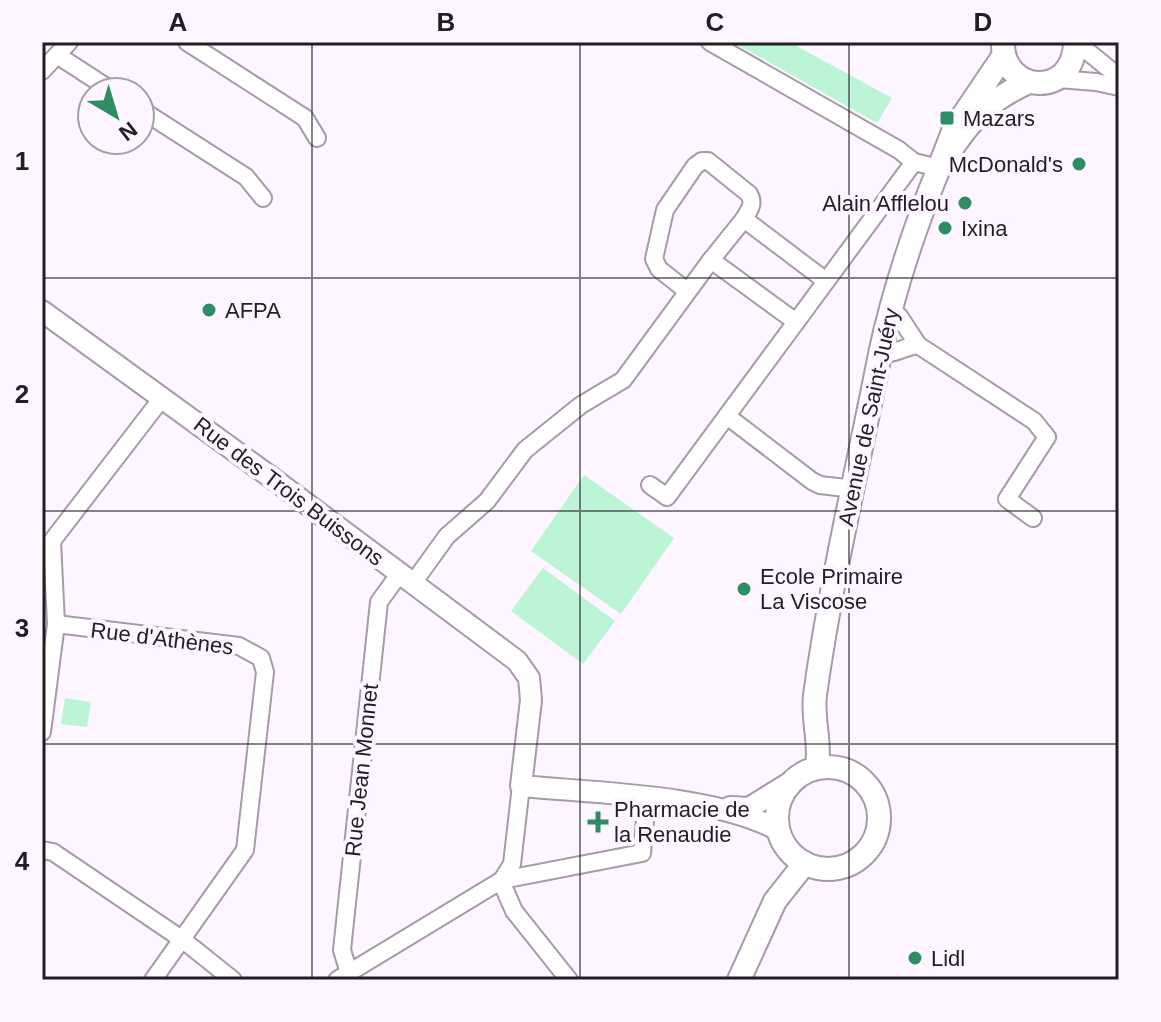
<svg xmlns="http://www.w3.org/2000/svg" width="1161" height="1022" viewBox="0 0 1161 1022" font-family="Arial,sans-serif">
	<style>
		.green { fill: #bcf4d6 }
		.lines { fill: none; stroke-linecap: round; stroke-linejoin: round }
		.minor-casing { stroke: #a79aa9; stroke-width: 20 }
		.tertiary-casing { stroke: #a79aa9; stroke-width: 24 }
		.secondary-casing { stroke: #a79aa9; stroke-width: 26 }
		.minor { stroke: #fff; stroke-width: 16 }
		.tertiary { stroke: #fff; stroke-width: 20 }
		.secondary { stroke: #fff; stroke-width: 22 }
		.grid { fill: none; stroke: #231e23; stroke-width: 2; stroke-opacity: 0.55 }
		.poi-dot { fill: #2f8d65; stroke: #fdf5ff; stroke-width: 3 }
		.labels { text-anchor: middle; stroke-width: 8; stroke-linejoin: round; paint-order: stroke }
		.poi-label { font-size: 22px; fill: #231e23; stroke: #fdf5ff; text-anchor: start }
		.street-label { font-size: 22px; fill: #231e23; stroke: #fdf5ff }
		.neatline { fill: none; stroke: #231e23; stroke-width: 3 }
		.grid-label { font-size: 26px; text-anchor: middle; font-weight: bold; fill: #231e23 }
	</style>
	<rect width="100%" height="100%" fill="#fdf5ff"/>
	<g class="green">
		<polygon points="733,42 789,42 892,98 877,123"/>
		<polygon points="584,475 674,538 621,614 531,551"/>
		<polygon points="543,568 615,621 583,664 511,611"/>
		<polygon points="65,698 91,702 87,727 61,724"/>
	</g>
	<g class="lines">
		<defs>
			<g id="minor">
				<polyline points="187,42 305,118 317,138"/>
				<polyline points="710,42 899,150 914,162"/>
				<polyline points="1076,42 1119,77"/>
				<polyline points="57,55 114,92"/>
				<polyline points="42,71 69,42"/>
				<polyline points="1058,79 1096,82 1119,87"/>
				<polyline points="140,109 246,177 263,198"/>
				<polyline points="711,260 744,219"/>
				<path d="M 687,291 L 659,269 L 654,259 L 665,210 L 695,166 L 702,161 L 708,161 L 749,194 C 755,204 749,210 744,219 L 826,281"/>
				<polyline points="889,312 899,316 918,345 1034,421 1047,437 1007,499 1033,518"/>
				<path d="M 880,354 C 895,355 902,347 918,345"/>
				<polyline points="727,416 812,481 820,485 854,489"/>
				<polyline points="650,485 667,497 914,162 939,168"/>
				<polyline points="413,583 447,536 487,501 525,450 581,405 623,380 711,260 796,322"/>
				<polyline points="56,624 239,646 261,658 265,672 245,850 153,980"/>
				<polyline points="42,732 56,624 52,541 162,398"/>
				<polyline points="42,850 53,852 183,940 233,980"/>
				<polyline points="502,880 512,864 521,786"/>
				<polyline points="501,881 514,911 569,980"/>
				<polyline points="349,973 342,950 379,602 400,573"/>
				<polyline points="337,980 502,880 642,853 647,798"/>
			</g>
			<g id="tertiary">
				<path d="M 42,311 L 272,478 L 517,661 L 529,678 L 531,700 L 521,786 C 595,793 715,795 778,830"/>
				<polyline points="730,807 749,808 791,782"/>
			</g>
			<g id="secondary">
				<path d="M 1003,43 C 1002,93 1074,100 1075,42"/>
				<path d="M 1004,55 L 954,129 L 939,168 C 965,127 983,102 1029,82"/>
				<circle cx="828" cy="818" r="51"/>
				<path d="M 817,767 C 821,743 812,719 815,695 C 831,580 858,467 880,354 C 894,289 914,229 939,168"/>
				<polyline points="739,980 775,901 805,863"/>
			</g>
		</defs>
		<use href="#minor" class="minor-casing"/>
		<use href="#tertiary" class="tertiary-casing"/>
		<use href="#secondary" class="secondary-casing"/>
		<use href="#minor" class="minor"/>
		<use href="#tertiary" class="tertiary"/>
		<use href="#secondary" class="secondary"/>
	</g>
	<path class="grid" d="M 312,42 L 312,980M 580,42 L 580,980M 849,42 L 849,980M 42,278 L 1119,278M 42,511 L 1119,511M 42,744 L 1119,744"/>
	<g class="poi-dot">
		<rect x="939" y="110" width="16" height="16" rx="4"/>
		<circle cx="1079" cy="164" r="8"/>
		<circle cx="965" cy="203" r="8"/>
		<circle cx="945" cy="228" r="8"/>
		<circle cx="209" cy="310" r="8"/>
		<circle cx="744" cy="589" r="8"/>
		<path d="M594 810h8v8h8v8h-8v8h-8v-8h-8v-8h8z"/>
		<circle cx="915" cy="958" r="8"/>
	</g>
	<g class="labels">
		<g class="poi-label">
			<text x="963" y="126">Mazars</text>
			<text x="1063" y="172" text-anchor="end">McDonald's</text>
			<text x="949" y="211" text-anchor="end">Alain Afflelou</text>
			<text x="961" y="236">Ixina</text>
			<text x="225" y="318">AFPA</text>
			<text x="760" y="584">Ecole Primaire<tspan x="760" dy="25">La Viscose</tspan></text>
			<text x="614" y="817">Pharmacie de<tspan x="614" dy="25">la Renaudie</tspan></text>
			<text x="931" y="966">Lidl</text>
		</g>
		<g class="street-label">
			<text transform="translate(868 417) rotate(-78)" y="8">Avenue de Saint-Juéry</text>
			<text transform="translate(289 491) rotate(37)" y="8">Rue des Trois Buissons</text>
			<text transform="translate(162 638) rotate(7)" y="8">Rue d'Athènes</text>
			<text transform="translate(361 770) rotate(-84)" y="8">Rue Jean Monnet</text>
		</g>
	</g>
	<rect width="1161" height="1022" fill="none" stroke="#fdf5ff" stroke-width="88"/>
	<g transform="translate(116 116) rotate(142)"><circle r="38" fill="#fdf5ff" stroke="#a69fa7" stroke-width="2"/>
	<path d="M0-6L14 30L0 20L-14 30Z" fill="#2f8d65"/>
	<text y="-12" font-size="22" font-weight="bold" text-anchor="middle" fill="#231e23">N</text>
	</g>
	<rect x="44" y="44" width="1073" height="934" class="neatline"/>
	<g class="grid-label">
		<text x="178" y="31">A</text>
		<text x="446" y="31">B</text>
		<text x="715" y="31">C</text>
		<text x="983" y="31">D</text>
		<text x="22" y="170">1</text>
		<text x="22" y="403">2</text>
		<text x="22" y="637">3</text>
		<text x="22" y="870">4</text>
	</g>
</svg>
